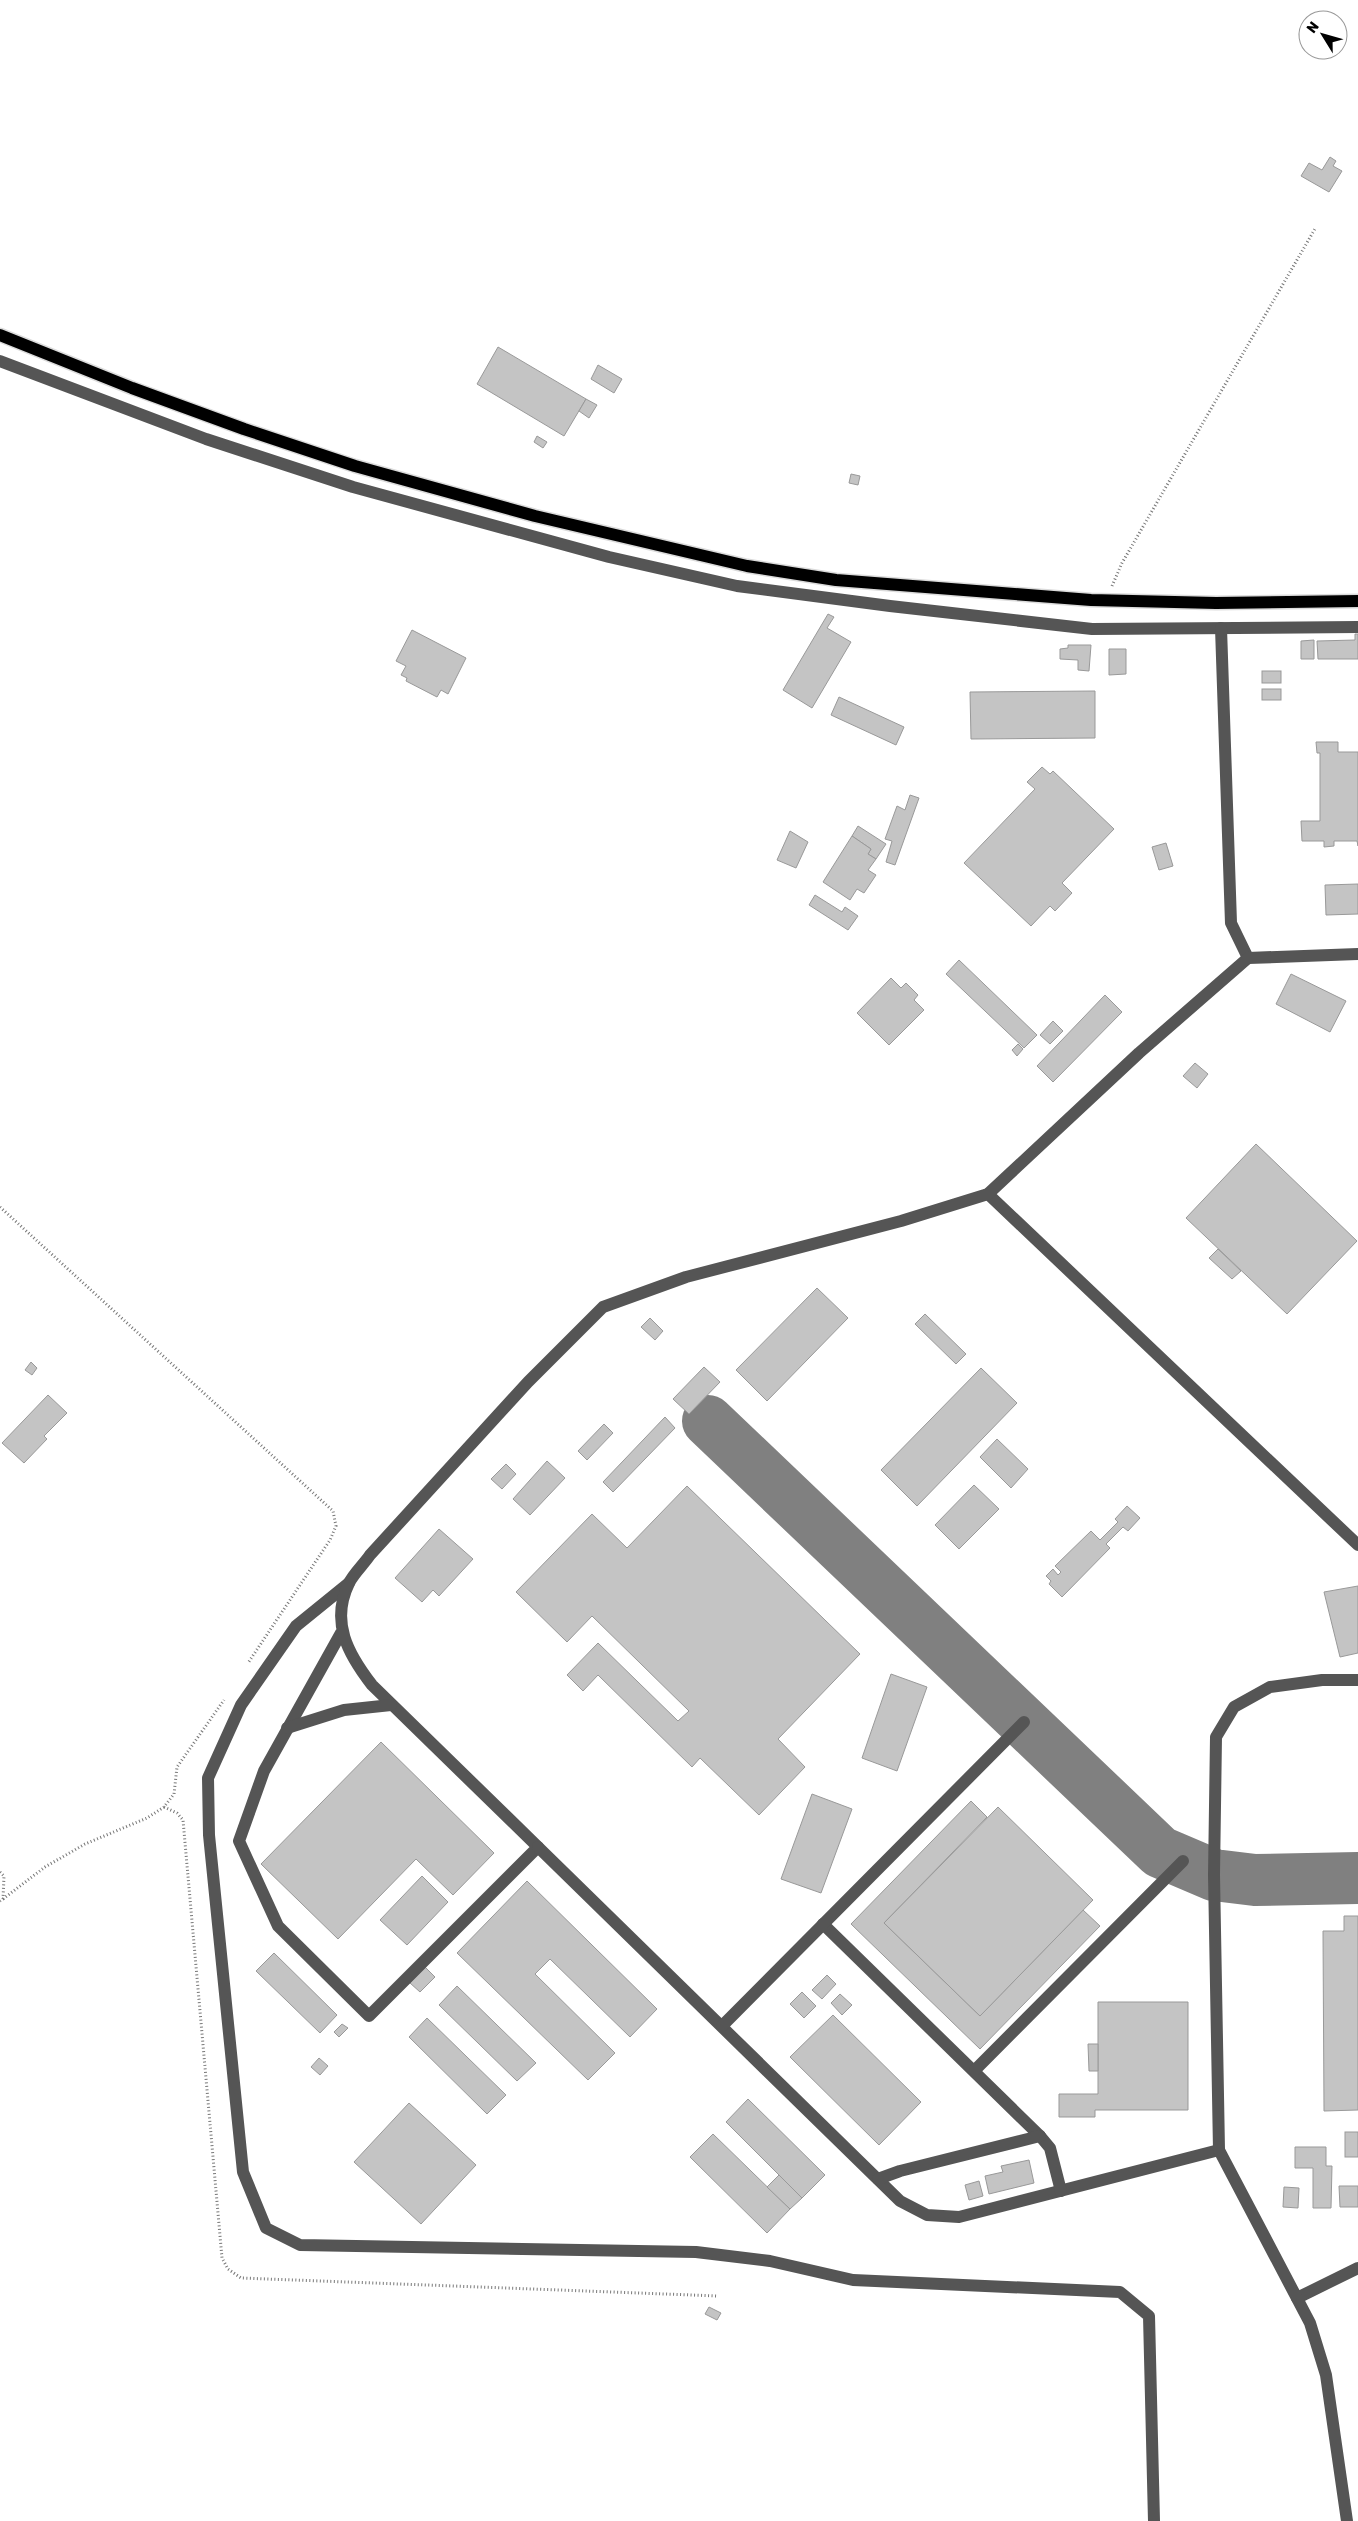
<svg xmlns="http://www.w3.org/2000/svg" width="1358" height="2521" viewBox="0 0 1358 2521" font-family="Rubik,sans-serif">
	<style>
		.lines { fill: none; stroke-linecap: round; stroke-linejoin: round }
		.taxiway { stroke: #808080; stroke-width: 52 }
		.building { fill: #c4c4c4; stroke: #999 }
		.major-casing { stroke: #dbdbdb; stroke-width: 15 }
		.path { stroke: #777; stroke-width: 3; stroke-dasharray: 1 2.5; stroke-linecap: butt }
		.minor { stroke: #555; stroke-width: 12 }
		.major { stroke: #000; stroke-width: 12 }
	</style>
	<rect width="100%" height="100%" fill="#fff"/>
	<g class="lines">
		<polyline class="taxiway" points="708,1421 1160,1852 1214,1875 1255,1880 1358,1878"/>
	</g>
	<g class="building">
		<polygon points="1330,157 1336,161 1333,166 1342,171 1329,192 1301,176 1309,163 1322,170"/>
		<polygon points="498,347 586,399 564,436 477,384"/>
		<polygon points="598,365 622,379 614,393 591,379"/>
		<polygon points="586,399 597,405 589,418 579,411"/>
		<polygon points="537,436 547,442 543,448 534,442"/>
		<polygon points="851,474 860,476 858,485 849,483"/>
		<polygon points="828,614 834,617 827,628 851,642 812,708 783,690"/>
		<polygon points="412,630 466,658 448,694 441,690 437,697 406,681 407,678 401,675 406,666 396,661"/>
		<polygon points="1355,634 1358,634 1358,659 1318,659 1317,641 1355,640"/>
		<polygon points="1314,640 1314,659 1301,659 1301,641"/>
		<polygon points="1068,645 1091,645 1089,671 1078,670 1078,660 1060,659 1060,649 1068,648"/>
		<polygon points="1109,649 1126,649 1126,674 1109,675"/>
		<rect x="1262" y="671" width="19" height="12"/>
		<rect x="1262" y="689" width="19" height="11"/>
		<polygon points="1095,691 1095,738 971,739 970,692"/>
		<polygon points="839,697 904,727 896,745 831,715"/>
		<polygon points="1316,742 1338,742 1338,752 1358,752 1358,846 1357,841 1334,841 1334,846 1324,847 1324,841 1302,841 1301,821 1320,821 1320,753 1317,753"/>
		<polygon points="1042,767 1050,774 1053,771 1114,829 1062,883 1072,893 1055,911 1050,906 1031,926 964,863 1035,789 1027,782"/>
		<polygon points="910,795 919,798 895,865 886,862 892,841 885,839 897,806 905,810"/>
		<polygon points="858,826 886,844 876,859 868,854 871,849 852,836"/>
		<polygon points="790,831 808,842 796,868 777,860"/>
		<polygon points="852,836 871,849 868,854 876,859 868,870 876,875 864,893 857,889 850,900 823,882"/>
		<polygon points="1166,843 1173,866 1159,870 1152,847"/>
		<polygon points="1358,884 1358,914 1326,915 1325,885"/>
		<polygon points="815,895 842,912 845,907 858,916 848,930 809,905"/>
		<polygon points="959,960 1037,1035 1024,1048 946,974"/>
		<polygon points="1291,974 1346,1001 1330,1032 1276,1004"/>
		<polygon points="891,978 901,988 906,983 918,995 914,1000 924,1010 889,1045 857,1013"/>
		<polygon points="1105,995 1122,1012 1053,1082 1037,1066"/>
		<polygon points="1053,1021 1063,1031 1050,1044 1040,1035"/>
		<polygon points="1018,1044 1023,1049 1017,1056 1012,1050"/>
		<polygon points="1195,1063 1208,1074 1197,1088 1183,1076"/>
		<polygon points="1256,1144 1357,1241 1287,1314 1186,1218"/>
		<polygon points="1218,1249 1241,1271 1232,1279 1209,1258"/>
		<polygon points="817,1288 848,1318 767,1401 736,1370"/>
		<polygon points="925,1314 966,1354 956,1364 915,1324"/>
		<polygon points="650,1318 663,1331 655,1340 641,1327"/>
		<polygon points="31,1362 37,1368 32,1375 25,1370"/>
		<polygon points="704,1367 720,1382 689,1414 673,1399"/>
		<polygon points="981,1368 1017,1403 917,1506 881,1470"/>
		<polygon points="48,1395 67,1413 44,1436 47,1439 24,1463 2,1443"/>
		<polygon points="665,1417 675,1428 613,1492 603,1482"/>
		<polygon points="604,1424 613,1433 587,1460 578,1451"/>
		<polygon points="997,1439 1028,1469 1011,1488 980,1457"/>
		<polygon points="547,1461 565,1478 530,1515 513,1499"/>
		<polygon points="506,1464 516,1474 502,1489 491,1479"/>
		<polygon points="974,1485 999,1509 959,1549 935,1525"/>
		<polygon points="687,1486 860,1654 778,1739 805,1767 759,1815 700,1758 692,1767 598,1675 583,1691 567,1675 598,1643 678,1721 689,1711 592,1616 567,1642 516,1592 592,1514 627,1548"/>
		<polygon points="1127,1506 1140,1518 1128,1531 1123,1527 1106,1544 1110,1548 1062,1597 1049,1584 1051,1581 1046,1576 1053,1569 1058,1575 1061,1572 1055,1566 1091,1531 1100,1540 1118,1522 1115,1519"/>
		<polygon points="439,1529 473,1559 439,1596 433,1590 422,1602 395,1578"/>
		<polygon points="1358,1586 1358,1653 1340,1657 1324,1592"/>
		<polygon points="891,1674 927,1687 897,1771 862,1758"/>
		<polygon points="381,1742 494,1853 453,1895 416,1859 338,1939 261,1864"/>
		<polygon points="812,1794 852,1809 821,1893 781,1879"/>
		<polygon points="971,1801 987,1817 884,1923 980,2016 1083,1910 1100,1926 980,2049 851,1924"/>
		<polygon points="998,1807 1093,1900 980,2016 884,1923"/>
		<polygon points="422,1876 448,1902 407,1945 380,1920"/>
		<polygon points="527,1881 657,2009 630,2037 550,1959 535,1974 615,2053 588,2080 457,1953"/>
		<polygon points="1344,1916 1358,1916 1358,2110 1324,2111 1323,1931 1344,1931"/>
		<polygon points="274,1953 337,2015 320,2033 256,1971"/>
		<polygon points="425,1967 435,1977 420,1992 410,1983"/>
		<polygon points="827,1975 836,1984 822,1999 812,1990"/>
		<polygon points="457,1986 536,2063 517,2081 439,2005"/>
		<polygon points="802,1992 816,2006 804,2018 790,2004"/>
		<polygon points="840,1994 852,2005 842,2015 831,2003"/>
		<polygon points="1098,2002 1188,2002 1188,2110 1095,2110 1095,2117 1059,2117 1059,2094 1098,2094"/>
		<polygon points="833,2015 921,2102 879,2145 790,2057"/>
		<polygon points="427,2018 506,2095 487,2114 409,2037"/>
		<polygon points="342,2024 348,2028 339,2037 334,2032"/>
		<polygon points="1088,2044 1098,2044 1098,2071 1089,2071"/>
		<polygon points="319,2058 328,2066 320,2075 311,2067"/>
		<polygon points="748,2099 825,2175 802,2198 726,2122"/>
		<polygon points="409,2103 476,2165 421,2224 354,2162"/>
		<rect x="1345" y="2132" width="13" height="25"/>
		<polygon points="713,2134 790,2209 767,2233 690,2157"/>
		<polygon points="1295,2147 1326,2147 1326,2166 1332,2166 1331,2208 1313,2208 1313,2168 1295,2168"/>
		<polygon points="1029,2160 1034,2183 989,2194 985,2176 1003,2172 1001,2166"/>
		<polygon points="779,2175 802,2198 790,2209 767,2187"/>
		<polygon points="979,2181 983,2196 969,2200 965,2185"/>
		<polygon points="1339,2186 1358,2186 1358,2207 1340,2207"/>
		<polygon points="1284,2187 1299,2188 1298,2208 1283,2207"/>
		<polygon points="709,2307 721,2313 717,2320 705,2314"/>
	</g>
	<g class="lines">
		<defs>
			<polyline id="major" points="0,335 132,388 244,429 355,466 535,516 747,566 836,580 1091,600 1216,603 1358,601"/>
		</defs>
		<use href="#major" class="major-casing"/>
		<g class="path">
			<polyline points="1112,586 1122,563 1316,227"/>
			<polyline points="0,1207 333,1511 336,1526 330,1540 248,1663"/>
			<polyline points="164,1807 177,1813 183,1820 222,2258 228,2269 241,2278 718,2296"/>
			<polyline points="0,1872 4,1876 3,1899 0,1901"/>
			<polyline points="3,1899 45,1867 85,1844 147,1818 164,1807 174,1794 177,1767 224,1700"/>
		</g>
		<g class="minor">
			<polyline points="0,361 206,439 353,487 609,557 737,586 890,606 1092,629 1358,627"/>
			<polyline points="1221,628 1231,923 1248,958"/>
			<polyline points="988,1194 1358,1545"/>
			<polyline points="349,1583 296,1626 241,1705 208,1778 209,1835 243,2172 266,2228 300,2245 696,2252 770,2261 853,2280 1120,2292 1149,2316 1154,2521"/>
			<path d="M 341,1633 L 264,1771 L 239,1841 L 278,1926 L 369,2016 L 538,1847 L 372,1685 C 348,1654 330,1622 349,1583 C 354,1573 364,1564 370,1555 L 528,1382 L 603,1307 L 686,1277 L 901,1221 L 988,1194 L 1139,1053 L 1248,958 L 1358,954"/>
			<polyline points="287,1728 344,1710 391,1705"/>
			<polyline points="538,1847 900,2201 927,2215 959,2217 1219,2150"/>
			<polyline points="823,1924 1040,2136 1050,2148 1061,2191"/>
			<polyline points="722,2026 1024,1722"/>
			<polyline points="975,2070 1183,1861"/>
			<polyline points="878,2179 900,2171 1040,2136"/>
			<polyline points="1297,2298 1358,2268"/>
			<polyline points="1347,2521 1326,2375 1310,2323 1219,2150 1214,1875 1216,1737 1234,1707 1270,1687 1322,1680 1358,1680"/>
		</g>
		<use href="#major" class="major"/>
	</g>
	<g transform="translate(1323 35) rotate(307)"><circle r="24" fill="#ffffff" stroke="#999999"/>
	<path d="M0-4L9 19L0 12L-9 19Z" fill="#000000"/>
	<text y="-8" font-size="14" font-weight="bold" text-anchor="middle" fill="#000000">N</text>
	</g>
</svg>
